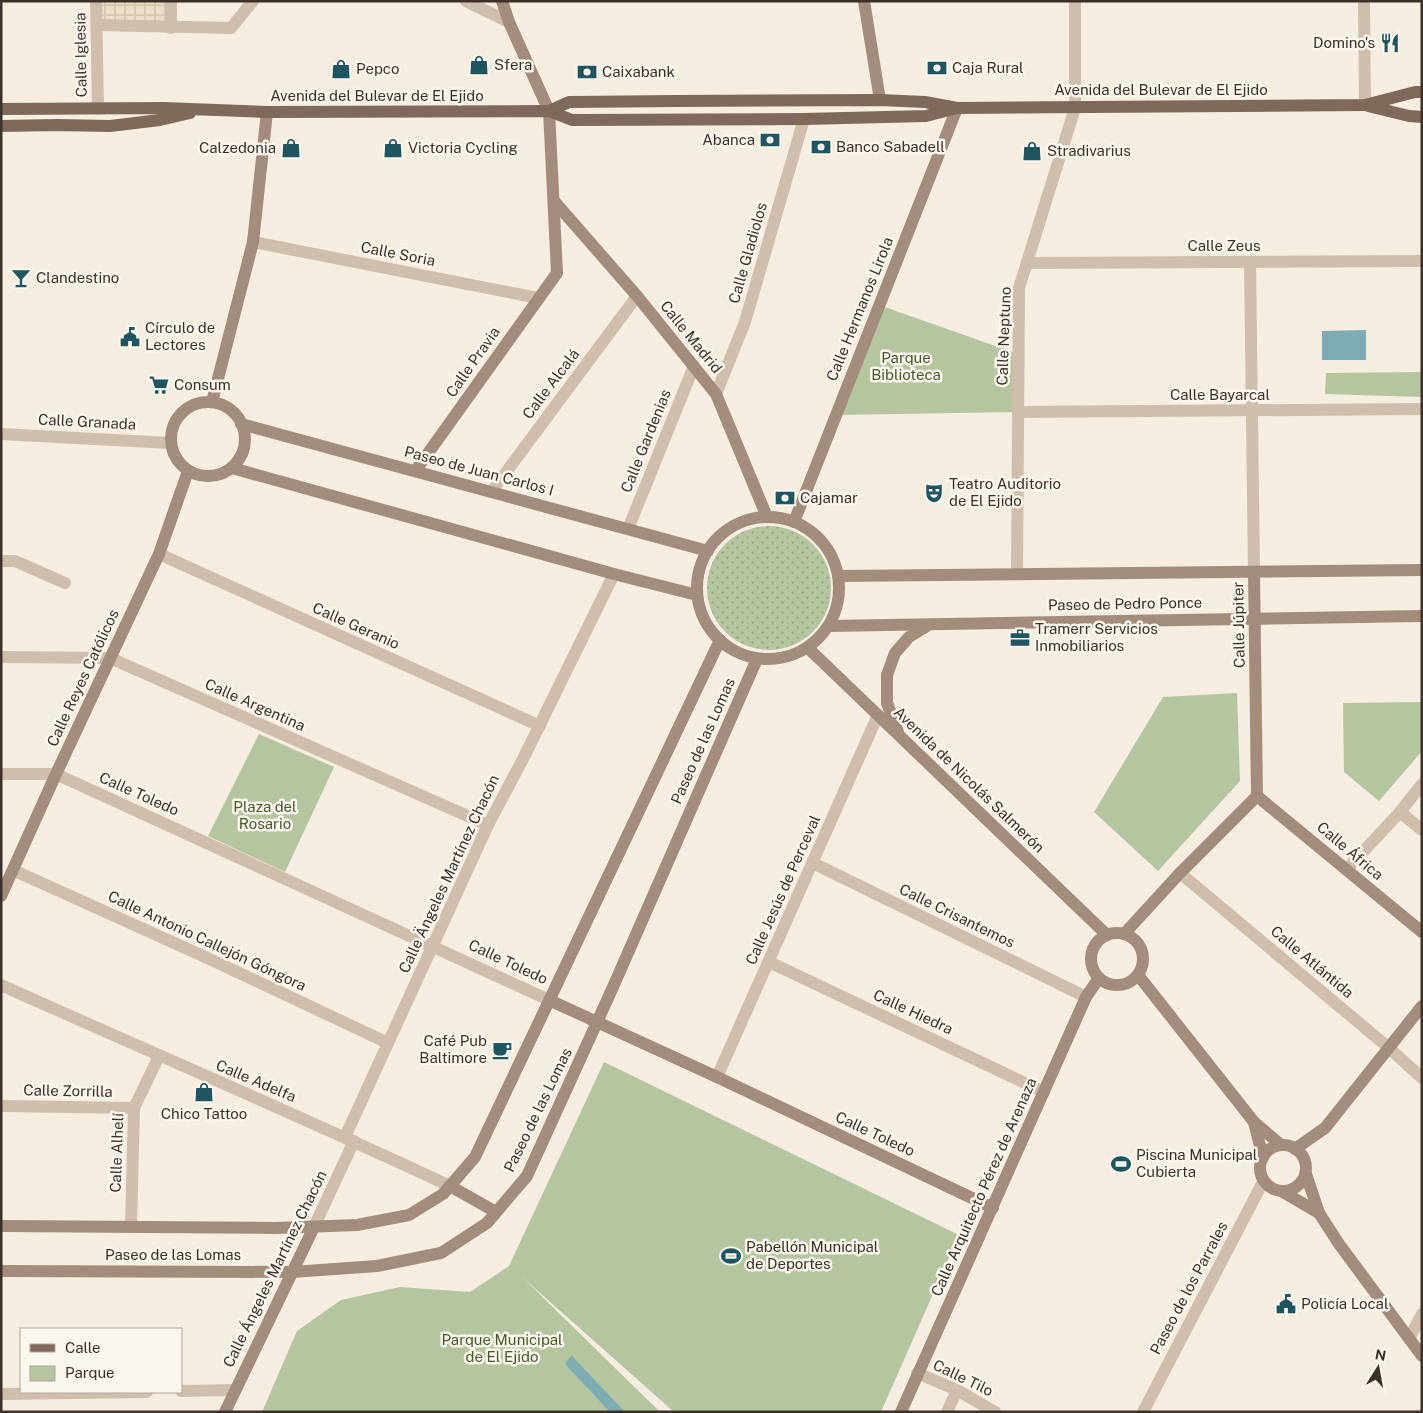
<svg xmlns="http://www.w3.org/2000/svg" width="1423" height="1413" viewBox="0 0 1423 1413" font-family="'Public Sans',sans-serif">
	<style>
		.grass { fill: url(#grass-dots) }
		.park { fill: #b5c59f }
		.plaza { fill: url(#plaza-grid) }
		.water { fill: #7dadb3 }
		.lines { fill: none; stroke-linecap: round; stroke-linejoin: round }
		.street { stroke: #cebeab; stroke-width: 12 }
		.secondary { stroke: #a28d7c; stroke-width: 12 }
		.primary { stroke: #7e695b; stroke-width: 12 }
		.labels { text-anchor: middle; stroke-width: 5; stroke-linejoin: round; paint-order: stroke }
		.poi-label { font-size: 15px; fill: #3b312a; stroke: #fbf6ed; text-anchor: start }
		.street-label { font-size: 15px; fill: #3b312a; stroke: #fbf6ed }
		.park-label { font-size: 15px; fill: #465b2c; stroke: #fbf6ed }
	</style>
	<defs>
		<pattern id="grass-dots" width="8" height="8" patternUnits="userSpaceOnUse" patternTransform="scale(1.25)"><rect width="8" height="8" fill="#b5c59f"/><path d="M2 2h.1M6 6h.1" fill="none" stroke="#94a182" stroke-width="1.8" stroke-linecap="round"/></pattern>
		<pattern id="plaza-grid" width="8" height="8" patternUnits="userSpaceOnUse" patternTransform="scale(1.25)"><rect width="8" height="8" fill="#eddfc7"/><path d="M0 4h8M4 0v8" fill="none" stroke="#ccc0ab"/></pattern>
	</defs>
	<rect width="100%" height="100%" fill="#f5ede0"/>
	<circle class="grass" cx="769" cy="588" r="62"/>
	<g class="park">
		<polygon points="879,305 1018,354 1018,412 836,415"/>
		<polygon points="1422,372 1422,397 1325,394 1326,373"/>
		<polygon points="1237,693 1240,781 1158,871 1094,812 1163,697"/>
		<polygon points="1422,702 1422,751 1379,801 1344,772 1343,703"/>
		<polygon points="259,734 334,767 285,872 208,836"/>
		<polygon points="604,1062 959,1235 881,1412 674,1412 522,1277 660,1412 262,1412 297,1331 341,1300 400,1287 470,1292 509,1266"/>
	</g>
	<polygon class="plaza" points="96,1 171,1 171,28 97,25"/>
	<g class="water">
		<polygon points="1366,330 1366,360 1322,360 1322,331"/>
		<polygon points="572,1355 572,1356 625,1412 610,1412 565,1364"/>
	</g>
	<g class="lines">
		<g class="street">
			<polyline points="96,1 98,109"/>
			<polyline points="466,1 509,22"/>
			<polyline points="1364,1 1365,105"/>
			<polyline points="97,25 231,28 253,1"/>
			<polyline points="171,28 171,1"/>
			<polyline points="253,242 538,298"/>
			<polyline points="1250,262 1254,572"/>
			<polyline points="1027,263 1422,261"/>
			<polyline points="716,394 745,322 804,119"/>
			<polyline points="1018,412 1422,409"/>
			<polyline points="1,434 170,443"/>
			<polyline points="492,491 637,296"/>
			<polyline points="628,529 694,366"/>
			<polyline points="159,554 540,726"/>
			<polyline points="1,561 15,561 65,583"/>
			<polyline points="1017,574 1019,288 1075,108 1075,1"/>
			<polyline points="1,657 110,658 488,825"/>
			<polyline points="1,774 56,774 549,1000"/>
			<polyline points="1400,812 1422,830"/>
			<polyline points="813,863 1086,997"/>
			<polyline points="1347,869 1400,812 1422,784"/>
			<polyline points="13,870 203,956 388,1043"/>
			<polyline points="1180,873 1389,1048 1422,1078"/>
			<polyline points="769,962 1044,1092"/>
			<path d="M 1,985 C 150,1052 301,1116 450,1186"/>
			<polyline points="717,1077 878,715"/>
			<polyline points="1,1106 134,1108"/>
			<polyline points="345,1137 488,825 524,757 614,574"/>
			<polyline points="131,1226 134,1108 159,1056"/>
			<polyline points="314,1227 354,1141"/>
			<polyline points="1409,1339 1422,1314"/>
			<polyline points="917,1373 957,1390 995,1412"/>
			<polyline points="181,1391 235,1390"/>
			<polyline points="1,1394 147,1392"/>
			<polyline points="947,1412 957,1390"/>
			<polyline points="1143,1412 1264,1180"/>
		</g>
		<g class="secondary">
			<polyline points="864,1 880,100"/>
			<polyline points="554,201 637,296 716,394 767,517"/>
			<polyline points="212,402 253,242 267,112"/>
			<circle cx="208" cy="439" r="37"/>
			<polyline points="241,424 708,551"/>
			<polyline points="232,468 614,574 697,595"/>
			<polyline points="416,470 557,273 549,111 509,22 502,1"/>
			<circle cx="768" cy="588" r="71"/>
			<polyline points="794,522 957,108"/>
			<polyline points="839,576 1422,570"/>
			<polyline points="829,626 1422,616"/>
			<polyline points="808,648 1107,935"/>
			<polyline points="898,732 887,703 887,675 895,653 909,637 927,626"/>
			<polyline points="1257,796 1422,932"/>
			<polyline points="1,896 56,774 159,554 188,471"/>
			<circle cx="1117" cy="959" r="26"/>
			<polyline points="1124,934 1180,873 1257,796 1254,572"/>
			<polyline points="1138,975 1254,1122 1281,1145"/>
			<polyline points="549,1000 717,1077 993,1208"/>
			<polyline points="1254,1122 1263,1158"/>
			<circle cx="1283" cy="1168" r="23"/>
			<polyline points="1295,1149 1325,1128 1422,1006"/>
			<polyline points="1306,1174 1319,1213 1339,1244 1422,1356"/>
			<polyline points="450,1186 496,1212"/>
			<polyline points="1283,1192 1319,1213"/>
			<polyline points="1,1226 275,1228 357,1225 409,1215 443,1194 475,1157 720,640"/>
			<polyline points="1,1271 292,1272 377,1266 441,1253 487,1223 527,1176 613,987 757,659"/>
			<polyline points="225,1412 314,1227"/>
			<polyline points="901,1412 1086,997 1099,978"/>
		</g>
		<g class="primary">
			<polyline points="1368,106 1409,116 1422,117"/>
			<polyline points="1,109 163,108 267,112 549,111 572,120 804,119 926,116 957,108"/>
			<polyline points="549,111 569,102 676,101 880,100 925,102 957,108 1365,105 1415,92 1422,92"/>
			<polyline points="1,126 58,125 110,126 160,120 190,113"/>
		</g>
	</g>
	<defs>
		<symbol id="restaurant-bare" viewBox="-9 -9 18 18"><path d="M-5-6h1v4h1v-4h1v4h1v-4h1v5L-1.5 .5V6h-2V.5L-5-1ZM5-6V6H3V1.5H1.5Q1.5-4 5-6Z" fill="#1d5660" stroke="#fbf6ed" stroke-width="2.5" paint-order="stroke"/></symbol>
		<symbol id="shop-bare" viewBox="-9 -9 18 18"><path d="M-5-2.5h2.3a2.7 3.5 0 0 1 5.4 0H5L5.5 6h-11ZM-1.5-2.5h3a1.5 2.3 0 0 0-3 0Z" fill="#1d5660" stroke="#fbf6ed" stroke-width="2.5" paint-order="stroke"/></symbol>
		<symbol id="bank-bare" viewBox="-9 -9 18 18"><path d="M-6-4H6V4H-6ZM0-2.3a2.3 2.3 0 1 0 0 4.6a2.3 2.3 0 1 0 0-4.6Z" fill="#1d5660" stroke="#fbf6ed" stroke-width="2.5" paint-order="stroke"/></symbol>
		<symbol id="bar-bare" viewBox="-9 -9 18 18"><path d="M-6-5H6L.8 .8V4.5H3.5V6h-7V4.5H-.8V.8Z" fill="#1d5660" stroke="#fbf6ed" stroke-width="2.5" paint-order="stroke"/></symbol>
		<symbol id="civic-bare" viewBox="-9 -9 18 18"><path d="M-.6-6.5H3V-4.5H.6V-3L4-1V1h2V6H-6V1h2V-1L-.6-3ZM-1.2 2.5V6h2.4V2.5Z" fill="#1d5660" stroke="#fbf6ed" stroke-width="2.5" paint-order="stroke"/></symbol>
		<symbol id="supermarket-bare" viewBox="-9 -9 18 18"><path d="M-6-5.5h2.5l.6 2H6L4.5 2H-2.5L-4.4-4H-6ZM-1.5 3.2a1.3 1.3 0 1 0 .1 0ZM3 3.2a1.3 1.3 0 1 0 .1 0Z" fill="#1d5660" stroke="#fbf6ed" stroke-width="2.5" paint-order="stroke"/></symbol>
		<symbol id="theatre-bare" viewBox="-9 -9 18 18"><path d="M-5-5.5Q0-4 5-5.5V0Q5 5 0 6Q-5 5-5 0ZM-3.3-2.5H-1v1.5H-3.3ZM1-2.5H3.3v1.5H1ZM-2.8 1Q0 5.5 2.8 1Z" fill="#1d5660" stroke="#fbf6ed" stroke-width="2.5" paint-order="stroke"/></symbol>
		<symbol id="office-bare" viewBox="-9 -9 18 18"><path d="M-6-3h4V-5.5h4V-3h4V5H-6ZM-1-4.5V-3h2v-1.5ZM-6 0V1H6V0Z" fill="#1d5660" stroke="#fbf6ed" stroke-width="2.5" paint-order="stroke"/></symbol>
		<symbol id="cafe-bare" viewBox="-9 -9 18 18"><path d="M-5.5-4.5H6V0H3Q3 3.5 0 3.5H-2.5Q-5.5 3.5-5.5 0ZM3-3.2v2h1.7v-2ZM-6 4.5H4V6H-6Z" fill="#1d5660" stroke="#fbf6ed" stroke-width="2.5" paint-order="stroke"/></symbol>
		<symbol id="stadium-bare" viewBox="-9 -9 18 18"><path d="M0-5a6.5 5 0 1 0 0 10a6.5 5 0 1 0 0-10ZM-3.5-1.8h7v3.6h-7Z" fill="#1d5660" stroke="#fbf6ed" stroke-width="2.5" paint-order="stroke"/></symbol>
	</defs>
	<g fill-rule="evenodd">
		<use href="#restaurant-bare" x="1376" y="29" width="28" height="28"/>
		<use href="#shop-bare" x="465" y="51" width="28" height="28"/>
		<use href="#bank-bare" x="923" y="54" width="28" height="28"/>
		<use href="#shop-bare" x="327" y="55" width="28" height="28"/>
		<use href="#bank-bare" x="573" y="58" width="28" height="28"/>
		<use href="#bank-bare" x="756" y="126" width="28" height="28"/>
		<use href="#bank-bare" x="807" y="133" width="28" height="28"/>
		<use href="#shop-bare" x="277" y="134" width="28" height="28"/>
		<use href="#shop-bare" x="379" y="134" width="28" height="28"/>
		<use href="#shop-bare" x="1018" y="137" width="28" height="28"/>
		<use href="#bar-bare" x="7" y="264" width="28" height="28"/>
		<use href="#civic-bare" x="116" y="323" width="28" height="28"/>
		<use href="#supermarket-bare" x="145" y="371" width="28" height="28"/>
		<use href="#theatre-bare" x="920" y="479" width="28" height="28"/>
		<use href="#bank-bare" x="771" y="484" width="28" height="28"/>
		<use href="#office-bare" x="1006" y="624" width="28" height="28"/>
		<use href="#cafe-bare" x="488" y="1036" width="28" height="28"/>
		<use href="#shop-bare" x="190" y="1078" width="28" height="28"/>
		<use href="#stadium-bare" x="1107" y="1150" width="28" height="28"/>
		<use href="#stadium-bare" x="717" y="1242" width="28" height="28"/>
		<use href="#civic-bare" x="1272" y="1290" width="28" height="28"/>
	</g>
	<g class="labels">
		<g class="poi-label">
			<text x="1375" y="48" text-anchor="end">Domino's</text>
			<text x="494" y="70">Sfera</text>
			<text x="952" y="73">Caja Rural</text>
			<text x="356" y="74">Pepco</text>
			<text x="602" y="77">Caixabank</text>
			<text x="755" y="145" text-anchor="end">Abanca</text>
			<text x="836" y="152">Banco Sabadell</text>
			<text x="276" y="153" text-anchor="end">Calzedonia</text>
			<text x="408" y="153">Victoria Cycling</text>
			<text x="1047" y="156">Stradivarius</text>
			<text x="36" y="283">Clandestino</text>
			<text x="145" y="333">Círculo de<tspan x="145" dy="17">Lectores</tspan></text>
			<text x="174" y="390">Consum</text>
			<text x="949" y="489">Teatro Auditorio<tspan x="949" dy="17">de El Ejido</tspan></text>
			<text x="800" y="503">Cajamar</text>
			<text x="1035" y="634">Tramerr Servicios<tspan x="1035" dy="17">Inmobiliarios</tspan></text>
			<text x="487" y="1046" text-anchor="end">Café Pub<tspan x="487" dy="17">Baltimore</tspan></text>
			<text x="204" y="1119" text-anchor="middle">Chico Tattoo</text>
			<text x="1136" y="1160">Piscina Municipal<tspan x="1136" dy="17">Cubierta</tspan></text>
			<text x="746" y="1252">Pabellón Municipal<tspan x="746" dy="17">de Deportes</tspan></text>
			<text x="1301" y="1309">Policía Local</text>
		</g>
		<g class="street-label">
			<text transform="translate(81 55) rotate(-91)" y="5">Calle Iglesia</text>
			<text x="1161" y="95">Avenida del Bulevar de El Ejido</text>
			<text x="377" y="101">Avenida del Bulevar de El Ejido</text>
			<text x="1224" y="251">Calle Zeus</text>
			<text transform="translate(748 253) rotate(-74)" y="5">Calle Gladiolos</text>
			<text transform="translate(398 254) rotate(11)" y="5">Calle Soria</text>
			<text transform="translate(860 309) rotate(-68)" y="5">Calle Hermanos Lirola</text>
			<text transform="translate(1004 336) rotate(-88)" y="5">Calle Neptuno</text>
			<text transform="translate(691 337) rotate(51)" y="5">Calle Madrid</text>
			<text transform="translate(473 362) rotate(-55)" y="5">Calle Pravia</text>
			<text transform="translate(551 384) rotate(-53)" y="5">Calle Alcalá</text>
			<text x="1220" y="400">Calle Bayarcal</text>
			<text transform="translate(87 422) rotate(3)" y="5">Calle Granada</text>
			<text transform="translate(646 441) rotate(-68)" y="5">Calle Gardenias</text>
			<text transform="translate(479 471) rotate(15)" y="5">Paseo de Juan Carlos I</text>
			<text transform="translate(1125 604) rotate(-1)" y="5">Paseo de Pedro Ponce</text>
			<text transform="translate(1239 625) rotate(-91)" y="5">Calle Júpiter</text>
			<text transform="translate(356 626) rotate(24)" y="5">Calle Geranio</text>
			<text transform="translate(83 678) rotate(-65)" y="5">Calle Reyes Católicos</text>
			<text transform="translate(255 705) rotate(24)" y="5">Calle Argentina</text>
			<text transform="translate(703 741) rotate(-66)" y="5">Paseo de las Lomas</text>
			<text transform="translate(969 780) rotate(44)" y="5">Avenida de Nicolás Salmerón</text>
			<text transform="translate(139 794) rotate(24)" y="5">Calle Toledo</text>
			<text transform="translate(1350 851) rotate(40)" y="5">Calle África</text>
			<text transform="translate(449 874) rotate(-65)" y="5">Calle Ängeles Martínez Chacón</text>
			<text transform="translate(783 890) rotate(-66)" y="5">Calle Jesús de Perceval</text>
			<text transform="translate(957 916) rotate(26)" y="5">Calle Crisantemos</text>
			<text transform="translate(207 941) rotate(25)" y="5">Calle Antonio Callejón Góngora</text>
			<text transform="translate(508 962) rotate(25)" y="5">Calle Toledo</text>
			<text transform="translate(1312 962) rotate(40)" y="5">Calle Atlántida</text>
			<text transform="translate(913 1012) rotate(25)" y="5">Calle Hiedra</text>
			<text transform="translate(256 1081) rotate(23)" y="5">Calle Adelfa</text>
			<text transform="translate(68 1091) rotate(1)" y="5">Calle Zorrilla</text>
			<text transform="translate(538 1110) rotate(-64)" y="5">Paseo de las Lomas</text>
			<text transform="translate(875 1134) rotate(25)" y="5">Calle Toledo</text>
			<text transform="translate(117 1153) rotate(-88)" y="5">Calle Alhelí</text>
			<text transform="translate(984 1187) rotate(-66)" y="5">Calle Arquitecto Pérez de Arenaza</text>
			<text x="173" y="1260">Paseo de las Lomas</text>
			<text transform="translate(275 1269) rotate(-64)" y="5">Calle Ángeles Martínez Chacón</text>
			<text transform="translate(1189 1288) rotate(-62)" y="5">Paseo de los Parrales</text>
			<text transform="translate(963 1378) rotate(26)" y="5">Calle Tilo</text>
		</g>
		<g class="park-label">
			<text x="906" y="363">Parque<tspan x="906" dy="17">Biblioteca</tspan></text>
			<text x="265" y="812">Plaza del<tspan x="265" dy="17">Rosario</tspan></text>
			<text x="502" y="1345">Parque Municipal<tspan x="502" dy="17">de El Ejido</tspan></text>
		</g>
	</g>
	<rect width="1423" height="1413" fill="none" stroke="#3b312a" stroke-width="5"/>
	<rect x="20" y="1328" width="162" height="65" fill="#fbf6ed" stroke="#aea79f"/>
	<rect x="30" y="1344" width="25" height="8" fill="#7e695b" stroke="#aea79f"/>
	<text x="65" y="1353" font-size="15" fill="#3b312a">Calle</text>
	<rect x="30" y="1366" width="25" height="15" fill="#b5c59f" stroke="#aea79f"/>
	<text x="65" y="1378" font-size="15" fill="#3b312a">Parque</text>
	<g transform="translate(1378 1368) rotate(11)" stroke="#fbf6ed" stroke-width="4" paint-order="stroke">
	<path d="M0-4L9 19L0 12L-9 19Z" fill="#3b312a"/>
	<text y="-8" font-size="14" font-weight="bold" text-anchor="middle" fill="#3b312a">N</text>
	</g>
</svg>
